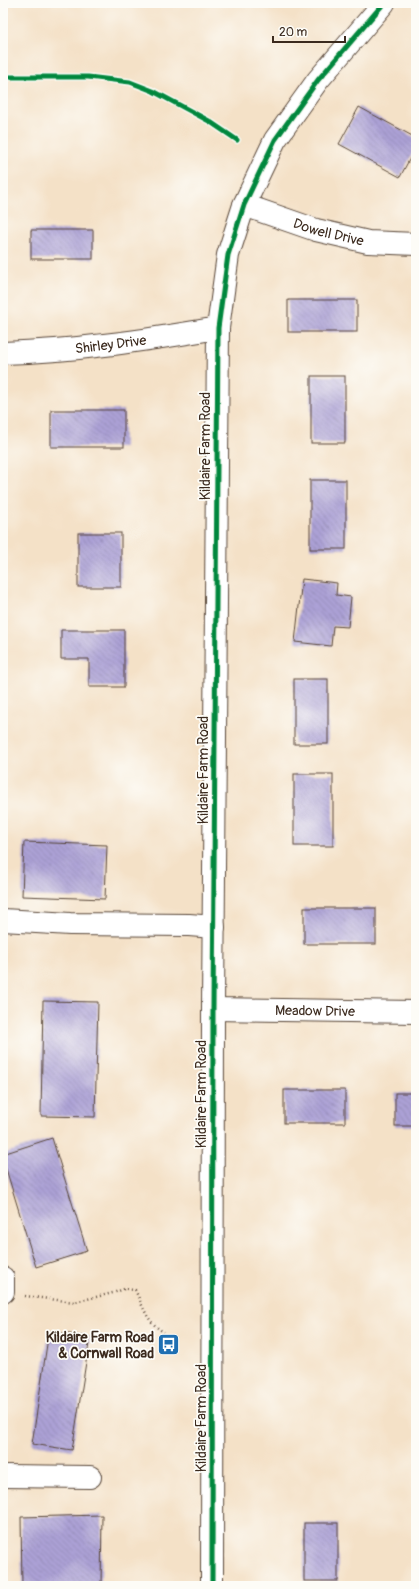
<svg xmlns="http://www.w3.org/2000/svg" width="419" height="1589" viewBox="0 0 419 1589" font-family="Pangolin,sans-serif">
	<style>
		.building { fill: url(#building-back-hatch) }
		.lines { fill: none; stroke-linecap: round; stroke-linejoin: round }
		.minor-casing { stroke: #574537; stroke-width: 24 }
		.major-casing { stroke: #574537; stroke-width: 24 }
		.path { stroke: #574537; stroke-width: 2.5; stroke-dasharray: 1 3; stroke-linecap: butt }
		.minor { stroke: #fff; stroke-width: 22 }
		.major { stroke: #fff; stroke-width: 22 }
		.cycleway-casing { stroke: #fdfcf7; stroke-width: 8 }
		.cycleway { stroke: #00873e; stroke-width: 5 }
		.labels { text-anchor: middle; stroke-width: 3.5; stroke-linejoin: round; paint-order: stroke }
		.street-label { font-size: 14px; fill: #3b2a1e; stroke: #fdfcf7 }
		.poi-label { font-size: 14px; font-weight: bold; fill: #3b2a1e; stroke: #fdfcf7; text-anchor: end }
	</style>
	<defs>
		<pattern id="building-back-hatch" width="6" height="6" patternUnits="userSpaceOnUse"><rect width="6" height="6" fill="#aca1d6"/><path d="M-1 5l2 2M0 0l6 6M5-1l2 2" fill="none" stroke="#8d83ad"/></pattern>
	</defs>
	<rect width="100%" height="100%" fill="#fdfcf7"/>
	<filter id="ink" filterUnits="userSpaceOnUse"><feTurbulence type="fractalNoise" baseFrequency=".025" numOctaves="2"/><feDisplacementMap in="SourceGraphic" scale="8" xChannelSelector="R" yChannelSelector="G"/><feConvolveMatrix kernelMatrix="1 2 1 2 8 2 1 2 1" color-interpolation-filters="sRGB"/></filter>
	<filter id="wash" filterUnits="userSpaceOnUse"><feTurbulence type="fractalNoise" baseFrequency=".012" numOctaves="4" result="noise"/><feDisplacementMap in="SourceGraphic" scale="16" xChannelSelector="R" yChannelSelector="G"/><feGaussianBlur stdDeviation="0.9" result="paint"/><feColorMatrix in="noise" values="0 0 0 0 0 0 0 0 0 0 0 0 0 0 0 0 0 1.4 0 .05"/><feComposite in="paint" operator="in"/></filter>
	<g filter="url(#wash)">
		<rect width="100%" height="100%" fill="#f4e1c7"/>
		<g id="blocks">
			<g class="building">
				<polygon points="359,107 416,138 416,147 400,177 339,144"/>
				<rect x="31" y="230" width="62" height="29"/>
				<rect x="288" y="300" width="69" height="32"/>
				<rect x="311" y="376" width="34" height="67"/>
				<rect x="51" y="410" width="73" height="37"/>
				<rect x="310" y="480" width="36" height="69"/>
				<rect x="78" y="533" width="43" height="54"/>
				<polygon points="302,579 337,583 336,595 351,597 348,627 333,626 331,646 295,642"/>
				<polygon points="61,630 124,630 124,687 89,687 89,659 61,659"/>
				<rect x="294" y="679" width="34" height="65"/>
				<rect x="294" y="774" width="39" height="72"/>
				<polygon points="24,842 107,845 105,899 22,896"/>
				<rect x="304" y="908" width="72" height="36"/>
				<polygon points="43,1001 98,1002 95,1117 41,1116"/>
				<rect x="284" y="1090" width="61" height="33"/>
				<rect x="395" y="1093" width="21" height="33"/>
				<polygon points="52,1138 87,1251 36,1267 3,1159 3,1154"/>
				<polygon points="49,1331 90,1337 72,1450 32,1444"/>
				<polygon points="102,1515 101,1586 22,1586 21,1517"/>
				<rect x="304" y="1523" width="34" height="58"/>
			</g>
		</g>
	</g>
	<g filter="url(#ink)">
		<use href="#blocks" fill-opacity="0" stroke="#574537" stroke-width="1"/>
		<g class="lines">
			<defs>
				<g id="minor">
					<path id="s1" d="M 244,205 L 316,230 L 368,242 L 416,244"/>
					<path id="s2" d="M 3,353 C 75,351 147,340 218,328"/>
					<polyline points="3,920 70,924 189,925 214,927"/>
					<path id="s3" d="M 213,1009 L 416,1012"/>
					<polyline points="3,1278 3,1292"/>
					<polyline points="3,1476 90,1477"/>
				</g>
				<polyline id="major" points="212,1586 213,1009 218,328 228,255 244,205 275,140 318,80 384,3"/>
			</defs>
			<use href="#minor" class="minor-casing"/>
			<use href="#major" class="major-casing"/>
			<path class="path" d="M 25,1296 L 74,1302 L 113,1293 L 124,1289 L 135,1290 C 143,1306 147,1323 164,1332"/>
			<use href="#minor" class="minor"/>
			<use href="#major" class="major"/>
			<defs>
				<g id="cycleway">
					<polyline points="3,77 88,77 130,82 153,91 209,121 237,140"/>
					<polyline points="212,1586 213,1009 218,328 228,255 244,205 275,140 318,80 384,3"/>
				</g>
			</defs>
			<use href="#cycleway" class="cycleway-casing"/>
			<use href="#cycleway" class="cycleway"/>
		</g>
	</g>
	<defs>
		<symbol id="bus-square" viewBox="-11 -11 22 22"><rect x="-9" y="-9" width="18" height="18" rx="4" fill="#1f6fb2" stroke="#fdfcf7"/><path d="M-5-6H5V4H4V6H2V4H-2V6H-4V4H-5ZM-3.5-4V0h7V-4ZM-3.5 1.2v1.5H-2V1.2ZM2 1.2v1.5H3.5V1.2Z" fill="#fff"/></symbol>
	</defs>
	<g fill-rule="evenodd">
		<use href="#bus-square" x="156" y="1332" width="25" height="25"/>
	</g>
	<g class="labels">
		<g class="street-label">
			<text dy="5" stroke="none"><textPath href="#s1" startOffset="89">Dowell Drive</textPath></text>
			<text dy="5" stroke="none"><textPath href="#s2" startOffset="108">Shirley Drive</textPath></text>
			<text transform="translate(205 446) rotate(-90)" y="5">Kildaire Farm Road</text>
			<text transform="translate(203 770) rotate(-90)" y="5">Kildaire Farm Road</text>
			<text dy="5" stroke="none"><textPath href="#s3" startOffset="102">Meadow Drive</textPath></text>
			<text transform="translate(201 1094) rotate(-90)" y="5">Kildaire Farm Road</text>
			<text transform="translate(201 1418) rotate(-90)" y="5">Kildaire Farm Road</text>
		</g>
		<g class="poi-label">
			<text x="154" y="1342">Kildaire Farm Road<tspan x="154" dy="16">&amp; Cornwall Road</tspan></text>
		</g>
	</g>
	<rect width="419" height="1589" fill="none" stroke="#fdfcf7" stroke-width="16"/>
	<path d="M273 36v6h72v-6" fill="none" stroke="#3b2a1e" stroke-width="2"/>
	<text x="279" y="36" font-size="12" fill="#3b2a1e" stroke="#fdfcf7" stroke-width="3" paint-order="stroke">20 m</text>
</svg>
